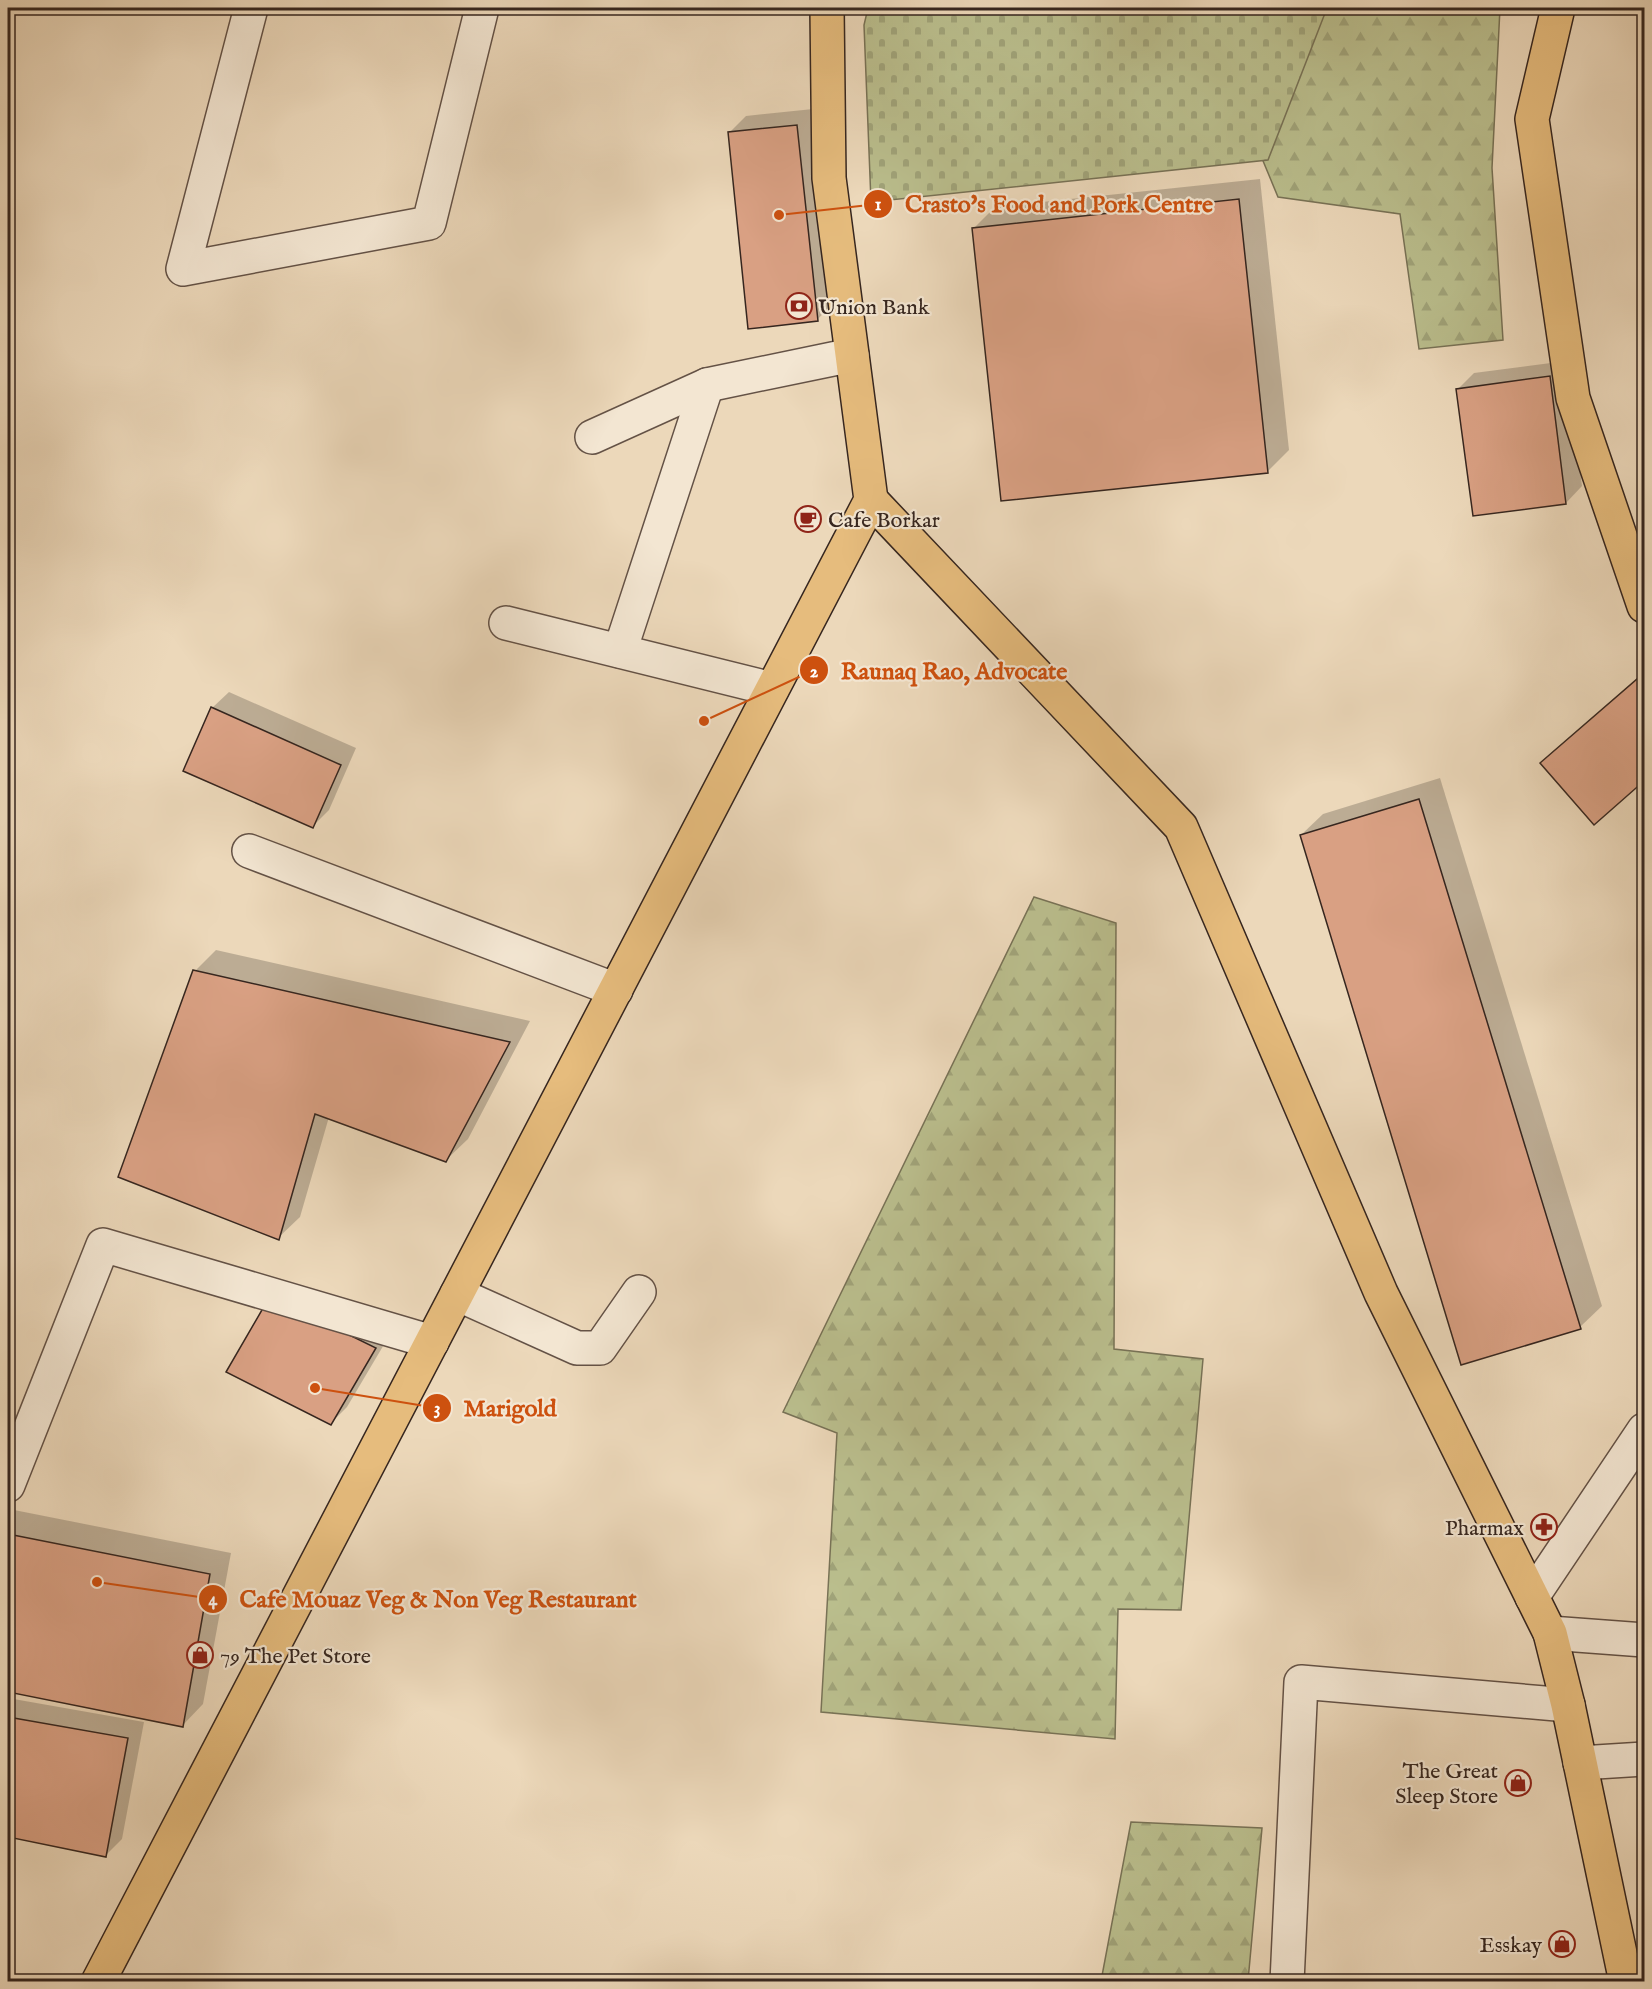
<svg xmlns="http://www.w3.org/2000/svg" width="1652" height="1989" viewBox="0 0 1652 1989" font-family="'IM FELL English',serif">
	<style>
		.forest { fill: url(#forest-firs); stroke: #787256; stroke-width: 1.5 }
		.cemetery { fill: url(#cemetery-stones); stroke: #787256; stroke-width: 1.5 }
		.shadow { fill: #0003 }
		.building { fill: #d9a083; stroke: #36261f; stroke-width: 1.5 }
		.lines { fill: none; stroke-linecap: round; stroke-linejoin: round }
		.minor-casing { stroke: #645246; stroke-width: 36 }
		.major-casing { stroke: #36261f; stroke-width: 36 }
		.minor { stroke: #f3e6d2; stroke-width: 33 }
		.major { stroke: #e6bc7d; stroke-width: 33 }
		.labels { text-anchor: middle; stroke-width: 4.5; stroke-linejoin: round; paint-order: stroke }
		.poi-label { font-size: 22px; fill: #36261f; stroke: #f3e6d2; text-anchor: start }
		.leader { fill: none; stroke: #cd510f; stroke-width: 2 }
		.callout-dot { fill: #cd510f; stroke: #f3e6d2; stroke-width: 2 }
		.mark-label { font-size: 18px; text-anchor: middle; font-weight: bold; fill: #fff }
		.callout-label { font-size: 24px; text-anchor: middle; font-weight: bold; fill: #cd510f; stroke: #f3e6d2; stroke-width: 4.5; stroke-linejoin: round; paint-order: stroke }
	</style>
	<defs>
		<pattern id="forest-firs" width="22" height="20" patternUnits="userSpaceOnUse" patternTransform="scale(1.5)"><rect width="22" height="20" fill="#babe8d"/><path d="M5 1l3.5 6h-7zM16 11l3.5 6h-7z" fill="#a0a379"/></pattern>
		<pattern id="cemetery-stones" width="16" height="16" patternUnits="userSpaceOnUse" patternTransform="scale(1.5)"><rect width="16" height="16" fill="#babe8d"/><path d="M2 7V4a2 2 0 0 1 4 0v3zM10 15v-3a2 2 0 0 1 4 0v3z" fill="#a0a379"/></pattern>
	</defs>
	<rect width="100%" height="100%" fill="#ecd8ba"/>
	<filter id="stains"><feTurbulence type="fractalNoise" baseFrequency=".00333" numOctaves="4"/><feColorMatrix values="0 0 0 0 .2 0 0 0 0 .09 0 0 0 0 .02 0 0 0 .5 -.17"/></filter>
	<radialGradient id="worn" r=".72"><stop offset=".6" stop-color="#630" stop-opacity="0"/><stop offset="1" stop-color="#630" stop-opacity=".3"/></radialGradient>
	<g class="forest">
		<polygon points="1296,8 1500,8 1492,168 1503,340 1419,349 1400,214 1278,197 1256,144"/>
		<polygon points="1034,897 1116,923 1114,1349 1203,1359 1181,1610 1118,1609 1115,1739 821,1712 837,1433 783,1412"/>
		<polygon points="1131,1822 1262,1828 1248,1981 1101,1981"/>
	</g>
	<polygon class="cemetery" points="868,8 1327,8 1268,160 871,202 864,25"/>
	<g class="shadow">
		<polygon points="813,109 833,303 817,320 729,133 746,116"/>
		<polygon points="1260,179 1289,450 1267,472 973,229 995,207"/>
		<polygon points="1566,361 1582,486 1566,503 1458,389 1474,373"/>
		<polygon points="1644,673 1644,779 1594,823 1542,763 1559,747"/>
		<polygon points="229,692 356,748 329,810 313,826 212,708"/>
		<polygon points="1440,778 1602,1306 1580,1327 1301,835 1323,814"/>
		<polygon points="216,950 530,1021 468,1139 446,1160 329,1117 300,1217 278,1238 195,971"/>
		<polygon points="287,1281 392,1331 347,1407 331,1423 271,1297"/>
		<polygon points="9,1509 231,1553 203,1704 182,1726 8,1690 8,1511"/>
		<polygon points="8,1698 144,1722 122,1839 106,1855 8,1836"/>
	</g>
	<g class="building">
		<polygon points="797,125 818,321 748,329 728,132"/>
		<polygon points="1239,199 1268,473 1001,501 972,228"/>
		<polygon points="1550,376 1566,504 1473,516 1456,389"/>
		<polygon points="1644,673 1644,781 1594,825 1540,763"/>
		<polygon points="211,707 341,765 313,828 183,771"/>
		<polygon points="1419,799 1581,1329 1461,1365 1300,835"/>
		<polygon points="193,970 510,1042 446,1162 315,1114 279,1240 118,1177"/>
		<polygon points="270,1296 376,1348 331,1425 226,1372"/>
		<polygon points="8,1534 210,1574 183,1727 8,1692"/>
		<polygon points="8,1717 128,1738 106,1857 8,1837"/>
	</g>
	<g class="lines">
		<defs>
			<g id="minor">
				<polyline points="251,8 183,269 429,223 482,8"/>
				<polyline points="592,437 707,385 852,355"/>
				<polyline points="506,623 772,689"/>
				<polyline points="620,651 707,385"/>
				<polyline points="249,851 616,990"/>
				<polyline points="457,1294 577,1348 600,1348 639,1292"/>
				<polyline points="8,1485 103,1245 432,1342"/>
				<polyline points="1532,1597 1644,1430"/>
				<polyline points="1550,1633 1644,1640"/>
				<polyline points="1580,1763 1644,1759"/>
				<polyline points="1287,1982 1301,1682 1568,1705"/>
			</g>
			<g id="major">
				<polyline points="1558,8 1532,119 1573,398 1644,606"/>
				<polyline points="871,500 1181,827 1381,1293 1550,1633 1568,1705 1626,1982"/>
				<polyline points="98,1982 871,500 829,178 827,8"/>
			</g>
		</defs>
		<use href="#minor" class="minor-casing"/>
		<use href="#major" class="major-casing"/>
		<use href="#minor" class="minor"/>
		<use href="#major" class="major"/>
	</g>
	<defs>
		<symbol id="bank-ring" viewBox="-11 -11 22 22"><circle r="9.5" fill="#f3e6d2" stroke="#8f2418" stroke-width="1.5"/><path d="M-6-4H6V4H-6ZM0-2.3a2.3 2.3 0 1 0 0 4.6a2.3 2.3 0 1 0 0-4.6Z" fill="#8f2418"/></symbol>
		<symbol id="cafe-ring" viewBox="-11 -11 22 22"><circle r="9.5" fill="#f3e6d2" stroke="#8f2418" stroke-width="1.5"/><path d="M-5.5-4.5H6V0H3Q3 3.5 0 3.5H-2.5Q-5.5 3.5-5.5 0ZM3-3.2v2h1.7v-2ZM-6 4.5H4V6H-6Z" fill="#8f2418"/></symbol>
		<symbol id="pharmacy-ring" viewBox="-11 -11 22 22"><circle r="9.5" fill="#f3e6d2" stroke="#8f2418" stroke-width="1.5"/><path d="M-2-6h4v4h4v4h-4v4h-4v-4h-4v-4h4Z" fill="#8f2418"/></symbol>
		<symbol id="shop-ring" viewBox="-11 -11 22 22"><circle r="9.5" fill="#f3e6d2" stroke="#8f2418" stroke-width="1.5"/><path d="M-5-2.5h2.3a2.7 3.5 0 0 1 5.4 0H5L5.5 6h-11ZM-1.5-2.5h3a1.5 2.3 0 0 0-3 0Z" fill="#8f2418"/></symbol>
	</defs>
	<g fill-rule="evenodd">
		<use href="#bank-ring" x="784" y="291" width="30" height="30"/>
		<use href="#cafe-ring" x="793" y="504" width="30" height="30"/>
		<use href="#pharmacy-ring" x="1529" y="1512" width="30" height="30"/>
		<use href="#shop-ring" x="185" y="1640" width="30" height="30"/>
		<use href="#shop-ring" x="1503" y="1768" width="30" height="30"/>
		<use href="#shop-ring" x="1547" y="1929" width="30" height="30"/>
	</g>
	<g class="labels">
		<g class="poi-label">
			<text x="818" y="314">Union Bank</text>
			<text x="828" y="527">Cafe Borkar</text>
			<text x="1524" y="1535" text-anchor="end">Pharmax</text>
			<text x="220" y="1663">79 The Pet Store</text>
			<text x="1498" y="1778" text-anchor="end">The Great<tspan x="1498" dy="25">Sleep Store</tspan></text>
			<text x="1542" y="1952" text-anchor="end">Esskay</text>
		</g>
	</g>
	<path class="leader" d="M779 215L878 204M704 721L814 670M315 1388L437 1408M97 1582L213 1599"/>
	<g class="callout-dot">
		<circle cx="779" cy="215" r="6"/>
		<circle cx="704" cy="721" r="6"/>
		<circle cx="315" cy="1388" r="6"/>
		<circle cx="97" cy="1582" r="6"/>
		<circle cx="878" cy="204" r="15"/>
		<circle cx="814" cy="670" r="15"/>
		<circle cx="437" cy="1408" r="15"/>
		<circle cx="213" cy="1599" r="15"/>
	</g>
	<g class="mark-label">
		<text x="878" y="210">1</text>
		<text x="814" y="677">2</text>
		<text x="437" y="1414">3</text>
		<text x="213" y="1605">4</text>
	</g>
	<g class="callout-label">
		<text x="1059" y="212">Crasto's Food and Pork Centre</text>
		<text x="954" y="679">Raunaq Rao, Advocate</text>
		<text x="510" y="1416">Marigold</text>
		<text x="438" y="1607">Cafe Mouaz Veg &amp; Non Veg Restaurant</text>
	</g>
	<rect width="1652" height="1989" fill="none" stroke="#ecd8ba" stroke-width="30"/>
	<rect x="9" y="9" width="1634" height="1971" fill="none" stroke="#36261f" stroke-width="3"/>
	<rect x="15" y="15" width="1622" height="1959" fill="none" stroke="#36261f" stroke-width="1.5"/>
	<rect width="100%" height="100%" filter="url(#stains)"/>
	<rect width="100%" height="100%" fill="url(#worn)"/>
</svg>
